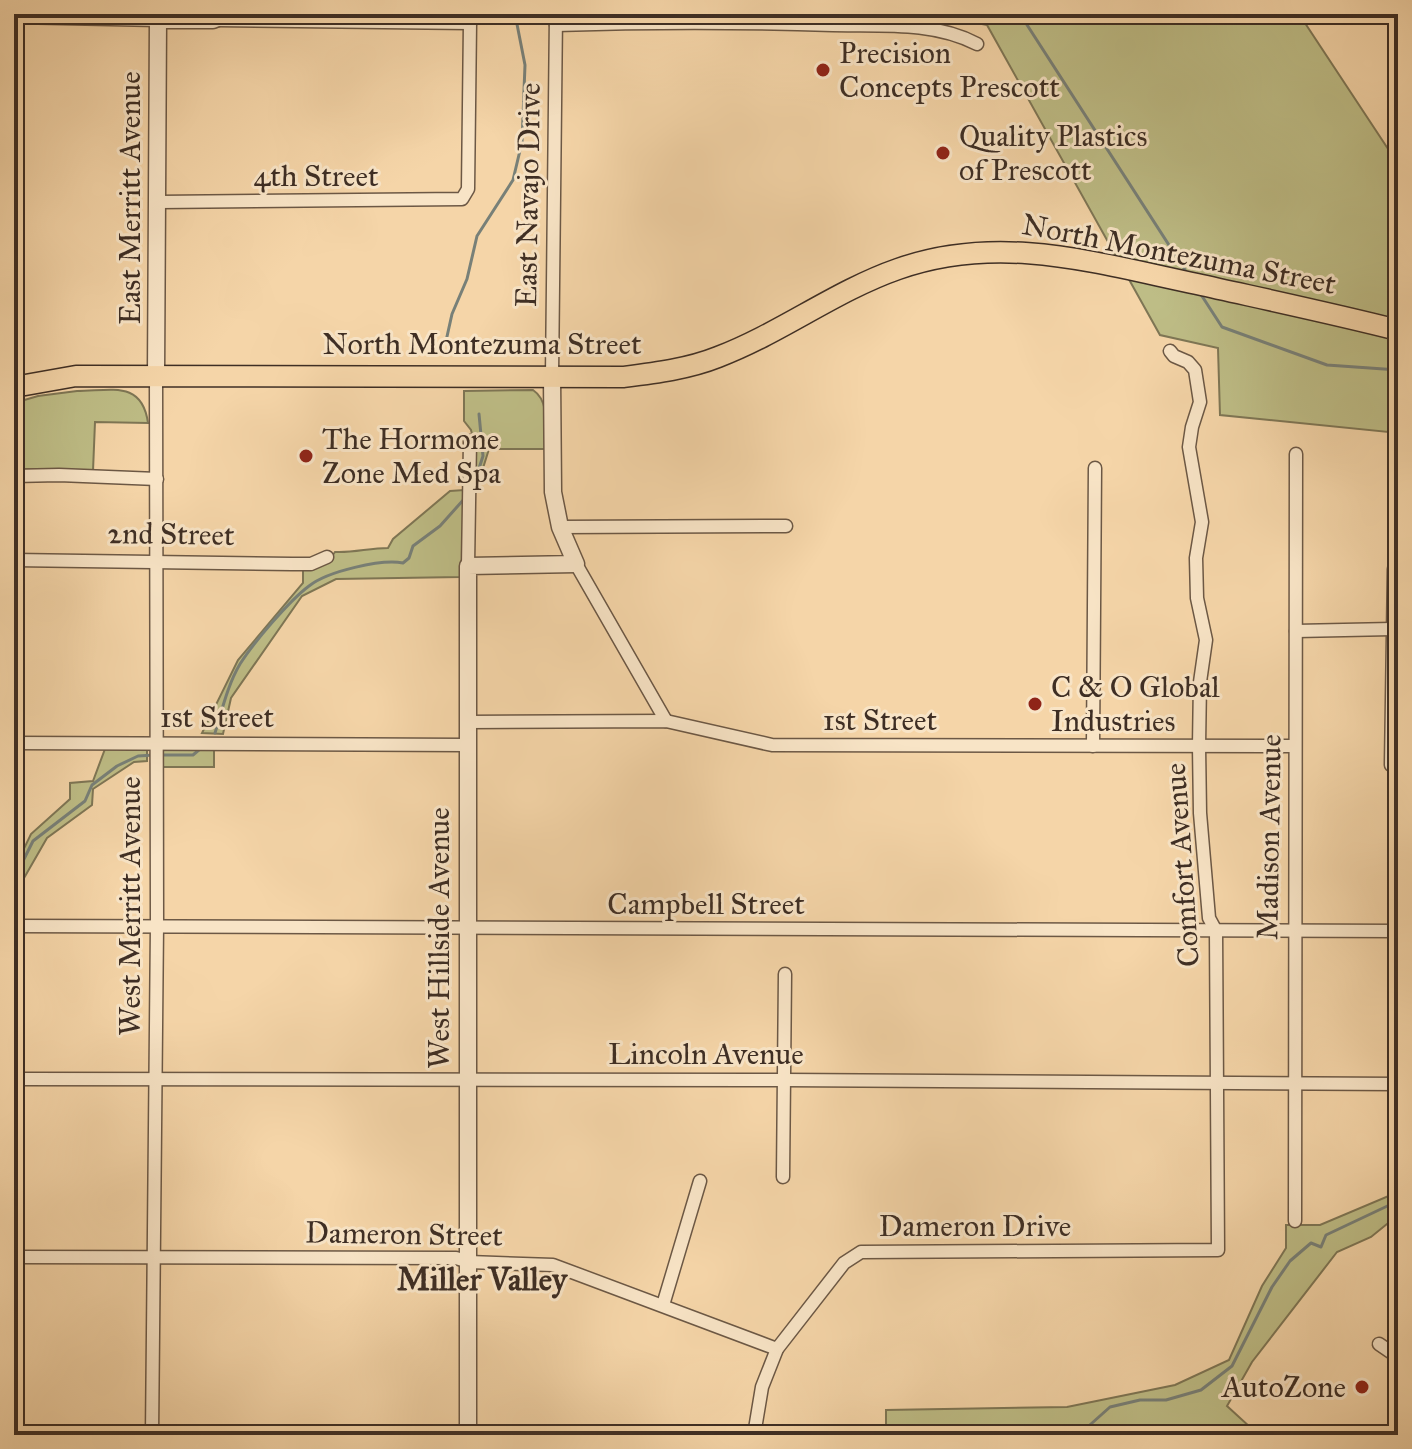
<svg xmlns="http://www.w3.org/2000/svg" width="1412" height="1449" viewBox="0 0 1412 1449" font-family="'IM FELL Great Primer',serif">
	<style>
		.green { fill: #bebd86; stroke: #7e7655; stroke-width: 2 }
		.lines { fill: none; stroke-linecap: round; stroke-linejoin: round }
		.stream { stroke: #788078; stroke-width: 3 }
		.minor-casing { stroke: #6c5845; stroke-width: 15 }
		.tertiary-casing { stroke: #6c5845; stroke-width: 19 }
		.primary-casing { stroke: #3e2e24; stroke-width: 23 }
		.minor { stroke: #f8e4c6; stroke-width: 12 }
		.tertiary { stroke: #f8e4c6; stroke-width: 16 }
		.primary { stroke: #f5d5a8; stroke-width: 20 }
		.poi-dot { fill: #8f2418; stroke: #f8e4c6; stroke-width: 3 }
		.labels { text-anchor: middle; stroke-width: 6; stroke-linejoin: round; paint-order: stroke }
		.poi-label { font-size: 30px; fill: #3e2e24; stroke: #f8e4c6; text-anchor: start }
		.street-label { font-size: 30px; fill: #3e2e24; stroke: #f8e4c6 }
		.neighbourhood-label { font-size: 32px; font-weight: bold; fill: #3e2e24; stroke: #f8e4c6 }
	</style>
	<rect width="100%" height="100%" fill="#f5d5a8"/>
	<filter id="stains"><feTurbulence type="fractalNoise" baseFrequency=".0025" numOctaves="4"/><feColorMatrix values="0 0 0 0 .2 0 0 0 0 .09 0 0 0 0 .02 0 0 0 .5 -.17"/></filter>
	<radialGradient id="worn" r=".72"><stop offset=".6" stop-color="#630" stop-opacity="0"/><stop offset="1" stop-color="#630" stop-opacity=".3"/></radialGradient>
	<g class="green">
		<polygon points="931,14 1299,14 1398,164 1398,433 1220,415 1218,348 1160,335 987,25"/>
		<path d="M 533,390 C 551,402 545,430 545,449 L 489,449 L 474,497 L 474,442 L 471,430 L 464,421 L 464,391 Z"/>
		<path d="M 77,391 C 111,391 142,380 148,423 L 95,422 L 93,471 L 14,469 L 14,403 L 38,396 Z"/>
		<path d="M 464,490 L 465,564 L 460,577 L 336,579 L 302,596 L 231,698 L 223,734 L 202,733 L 238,660 L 303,583 L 303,568 L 327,563 L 335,552 C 354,553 369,548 388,548 L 393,539 L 450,491 Z"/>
		<polygon points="147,747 147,761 134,762 93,789 92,805 47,838 20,885 14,917 14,869 31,834 70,799 70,783 93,781 105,749"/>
		<rect x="163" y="747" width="51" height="20"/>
		<polygon points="1398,1192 1398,1215 1371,1237 1337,1252 1252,1362 1227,1406 1250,1427 1243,1435 1202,1435 1192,1427 1151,1435 886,1435 886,1410 1067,1407 1175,1385 1229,1360 1262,1286 1286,1248 1286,1225 1320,1225"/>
	</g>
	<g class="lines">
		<g class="stream">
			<polyline points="1020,14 1187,273"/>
			<polyline points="1200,293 1222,327 1327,365 1398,370"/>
			<polyline points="446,341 452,314 467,279 477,236 513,180 522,142 525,65 515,14"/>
			<polyline points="475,481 483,456 479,414"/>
			<path d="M 215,733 C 222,710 228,684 240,664 C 254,642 289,601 309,586 C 328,571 381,559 403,563 L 409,558 L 413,546 L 440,526 L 465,498"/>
			<polyline points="162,755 193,755 200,749"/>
			<polyline points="14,879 33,841 85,801 92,785 117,766 138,756 154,755"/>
			<polyline points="995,1435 1004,1431 1039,1435"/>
			<polyline points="1046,1435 1082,1432 1110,1407 1140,1400 1166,1400 1201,1390 1232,1366 1272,1287 1290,1261 1311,1243 1321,1247 1326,1235 1398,1201"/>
		</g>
		<defs>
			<g id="minor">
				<polyline points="14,17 158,20 158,14"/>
				<polyline points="217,20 470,23"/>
				<path d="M 556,25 C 649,22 740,22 833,25 C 880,26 934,21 977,44"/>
				<polyline points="159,202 462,199 468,189 470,23 476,14"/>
				<polyline points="552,376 556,14"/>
				<polyline points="14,476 59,475 157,479"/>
				<polyline points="560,527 786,526"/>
				<polyline points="14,560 292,564 311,564 327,557"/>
				<polyline points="576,564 666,721"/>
				<polyline points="468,566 470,441"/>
				<polyline points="1296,631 1392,629"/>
				<polyline points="467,722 666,721 772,745 1295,746"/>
				<polyline points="14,743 467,745"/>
				<polyline points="1093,746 1095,468"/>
				<polyline points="1391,765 1394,569"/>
				<polyline points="14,926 1398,931"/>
				<polyline points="14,1079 784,1080 1398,1084"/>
				<polyline points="783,1177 785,974"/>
				<polyline points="1295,1221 1296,454"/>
				<polyline points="14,1257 456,1258 469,1262 553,1265 777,1349"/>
				<polyline points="663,1305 700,1181"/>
				<polyline points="1379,1344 1398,1357"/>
				<polyline points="14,1435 42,1435"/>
				<polyline points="152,1435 157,925 156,376"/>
				<polyline points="754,1435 762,1387 777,1349 844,1263 861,1252 1218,1250 1216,931 1209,918 1200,813 1199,746 1200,682 1206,640 1197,598 1196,558 1202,522 1189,447 1192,427 1200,402 1195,370 1188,362 1174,356 1170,351"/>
			</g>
			<g id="tertiary">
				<polyline points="156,376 158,20 213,20 227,14"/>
				<polyline points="468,1435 468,566 576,564 560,527 553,492 552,376"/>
			</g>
			<path id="primary" d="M 14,387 L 76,376 L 623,377 C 655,373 688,369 718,357 C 781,333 835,291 898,269 C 1000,233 1096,263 1197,284 C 1264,299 1331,313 1398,330"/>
		</defs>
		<use href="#minor" class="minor-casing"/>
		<use href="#tertiary" class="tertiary-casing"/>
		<use href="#primary" class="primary-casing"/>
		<use href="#minor" class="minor"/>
		<use href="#tertiary" class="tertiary"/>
		<use href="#primary" class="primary"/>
	</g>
	<g class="poi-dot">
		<circle cx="823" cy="70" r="8"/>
		<circle cx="943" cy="153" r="8"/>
		<circle cx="306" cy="456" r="8"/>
		<circle cx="1035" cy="704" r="8"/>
		<circle cx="1362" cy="1387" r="8"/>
	</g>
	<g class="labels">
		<g class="poi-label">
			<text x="839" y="63">Precision<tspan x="839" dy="34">Concepts Prescott</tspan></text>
			<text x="959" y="146">Quality Plastics<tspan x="959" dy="34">of Prescott</tspan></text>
			<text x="322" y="449">The Hormone<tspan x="322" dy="34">Zone Med Spa</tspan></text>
			<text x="1051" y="697">C &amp; O Global<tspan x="1051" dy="34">Industries</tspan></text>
			<text x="1346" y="1397" text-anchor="end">AutoZone</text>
		</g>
		<g class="street-label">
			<text x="316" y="186">4th Street</text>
			<text transform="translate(528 195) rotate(-89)" y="10">East Navajo Drive</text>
			<text transform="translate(130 198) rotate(-90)" y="10">East Merritt Avenue</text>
			<text transform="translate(1179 254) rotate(11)" y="10">North Montezuma Street</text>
			<text x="482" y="354">North Montezuma Street</text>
			<text transform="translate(171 534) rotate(1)" y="10">2nd Street</text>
			<text x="217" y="727">1st Street</text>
			<text x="880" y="730">1st Street</text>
			<text transform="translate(1269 837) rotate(-89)" y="10">Madison Avenue</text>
			<text transform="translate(1182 865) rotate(-94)" y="10">Comfort Avenue</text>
			<text x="706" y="914">Campbell Street</text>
			<text transform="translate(130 906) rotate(-90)" y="10">West Merritt Avenue</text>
			<text transform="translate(439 938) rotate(-90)" y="10">West Hillside Avenue</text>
			<text x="706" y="1064">Lincoln Avenue</text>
			<text x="975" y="1236">Dameron Drive</text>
			<text transform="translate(404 1234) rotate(1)" y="10">Dameron Street</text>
		</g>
		<g class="neighbourhood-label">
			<text x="482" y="1290">Miller Valley</text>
		</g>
	</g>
	<rect width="1412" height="1449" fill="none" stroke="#f5d5a8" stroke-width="48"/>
	<rect x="16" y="16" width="1380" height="1417" fill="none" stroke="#3e2e24" stroke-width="4"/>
	<rect x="24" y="24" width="1364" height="1401" fill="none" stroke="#3e2e24" stroke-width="2"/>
	<rect width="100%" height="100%" filter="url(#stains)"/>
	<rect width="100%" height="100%" fill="url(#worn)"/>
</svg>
